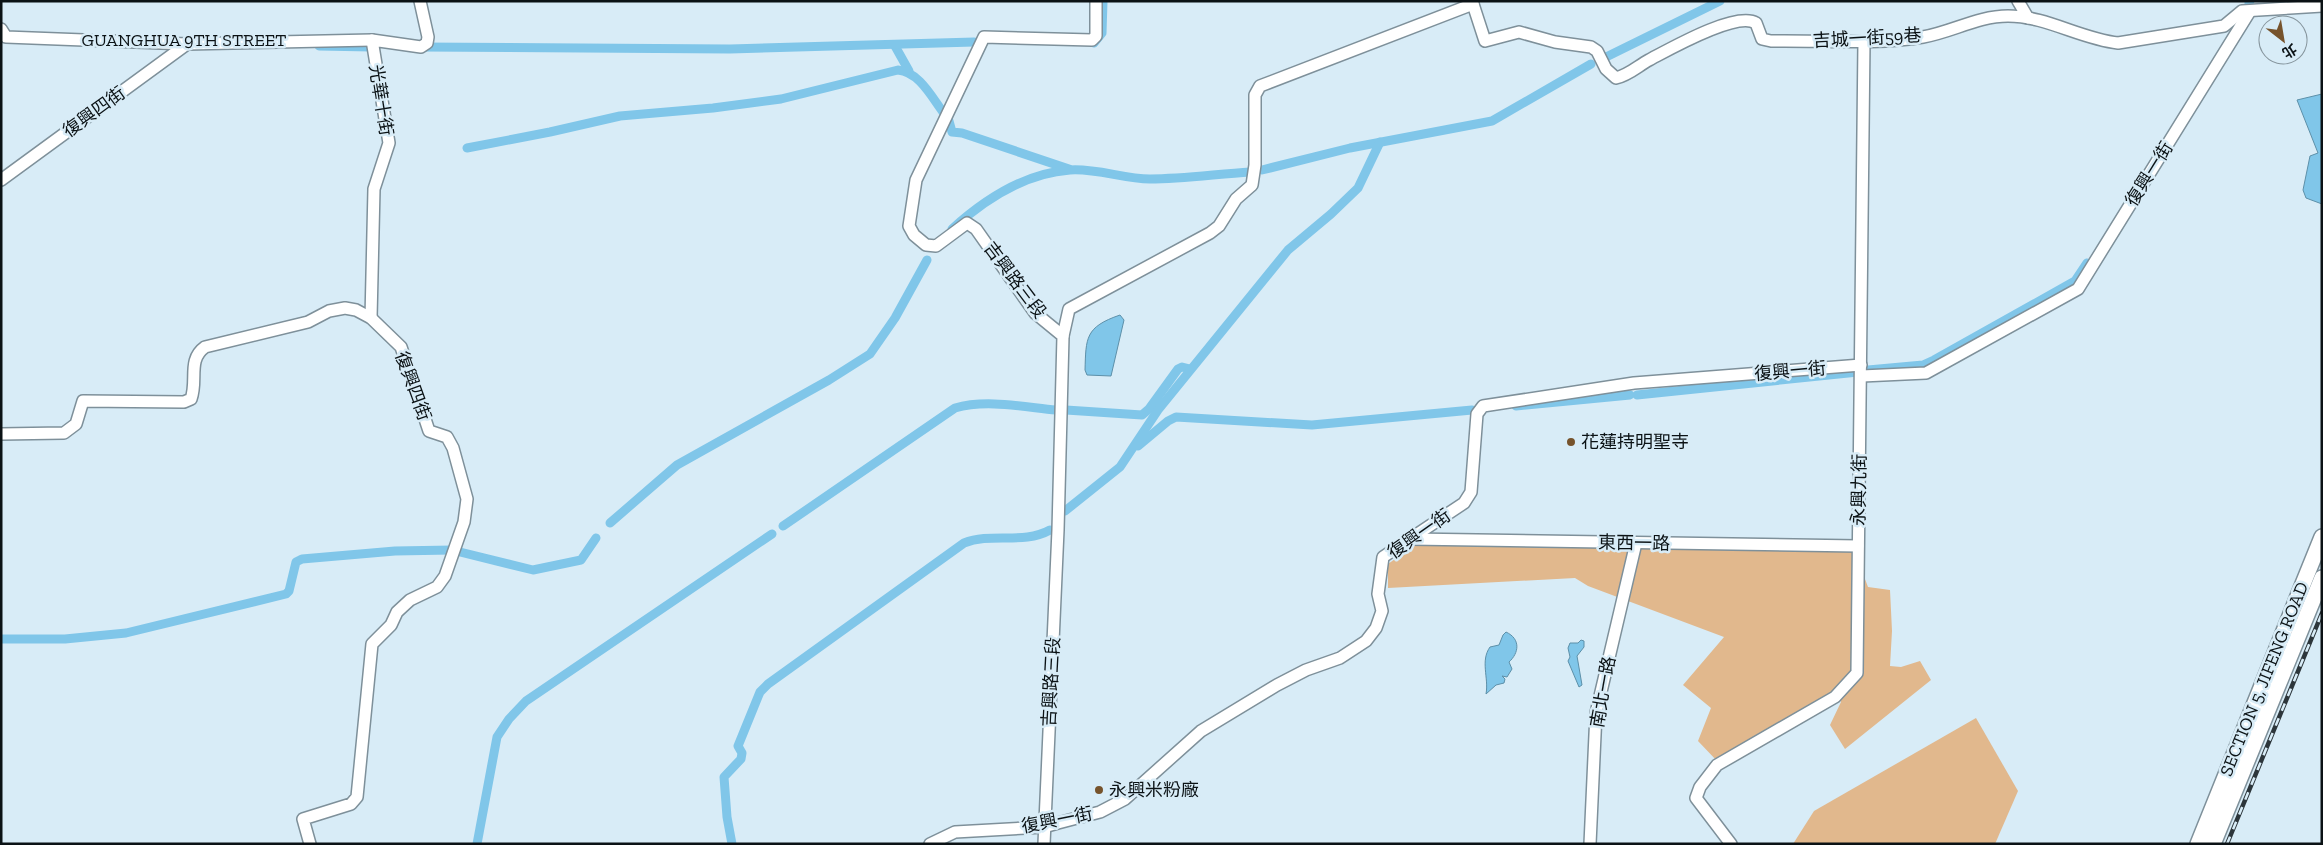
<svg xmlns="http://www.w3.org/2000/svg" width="2323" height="845" viewBox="0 0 2323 845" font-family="'Zilla Slab','Noto Sans TC',serif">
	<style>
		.green { fill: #e1b88d }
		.water { fill: #80c6e9; stroke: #5d90a9 }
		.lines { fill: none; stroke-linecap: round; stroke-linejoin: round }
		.canal { stroke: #80c6e9; stroke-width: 9 }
		.minor-casing { stroke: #7e909a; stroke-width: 14 }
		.major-casing { stroke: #7e909a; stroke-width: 18 }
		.minor { stroke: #fff; stroke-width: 11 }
		.major { stroke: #fff; stroke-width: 15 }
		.rail-casing { stroke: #2d363b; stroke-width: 4.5 }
		.rail { stroke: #d8ecf7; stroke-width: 2.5; stroke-dasharray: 8; stroke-linecap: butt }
		.poi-dot { fill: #76532c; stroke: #d8ecf7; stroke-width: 2 }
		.labels { text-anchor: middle; stroke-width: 5; stroke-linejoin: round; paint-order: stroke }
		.street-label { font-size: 18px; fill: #0b1215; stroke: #d8ecf7 }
		.poi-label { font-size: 18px; fill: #0b1215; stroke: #d8ecf7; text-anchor: start }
	</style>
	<rect width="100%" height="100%" fill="#d8ecf7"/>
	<g class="green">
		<polygon points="1423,539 1854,550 1868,587 1890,590 1892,631 1890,666 1901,667 1920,661 1931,680 1845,749 1830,725 1841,702 1839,697 1718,762 1698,741 1711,708 1683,685 1724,637 1588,586 1575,578 1388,588 1388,564"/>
		<polygon points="1976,718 2018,791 1995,844 1793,844 1814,811"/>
	</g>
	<g class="water">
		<polygon points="2322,94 2322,204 2306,198 2303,190 2310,156 2318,153 2297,100"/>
		<path d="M 1120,315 L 1124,320 L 1111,376 L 1087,375 L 1085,370 C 1086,338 1085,327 1120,315 Z"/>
		<path d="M 1506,632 C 1521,639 1519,653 1509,662 L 1512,669 L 1507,677 L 1502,676 L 1505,679 L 1504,683 L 1496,685 L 1486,694 C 1489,678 1480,661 1490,647 L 1499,645 L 1503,635 Z"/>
		<polygon points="1581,640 1584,641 1584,647 1577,656 1582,685 1579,687 1568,661 1570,657 1568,648 1570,643 1578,643"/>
	</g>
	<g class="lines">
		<g class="canal">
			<polyline points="2249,3 2250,1"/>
			<polyline points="1094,43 1102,33 1103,1"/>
			<polyline points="319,46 371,47"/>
			<polyline points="895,46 909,71"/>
			<polyline points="419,47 730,49 974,42"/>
			<polyline points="1602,59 1720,1"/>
			<polyline points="949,121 952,132 962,133 1069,169"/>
			<path d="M 467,148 L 550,132 L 620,116 L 713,108 L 781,99 L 898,70 C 919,72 931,96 943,112"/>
			<polyline points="1262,170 1350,148 1492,121 1591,64"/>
			<path d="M 952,229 C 984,200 1026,173 1070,170 C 1096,168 1124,179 1150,179 C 1183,179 1217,174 1250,172"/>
			<polyline points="1868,370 1923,365 1934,360 2075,281 2087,263"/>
			<polyline points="1637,395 1858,372"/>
			<polyline points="1516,406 1630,395"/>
			<polyline points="1066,410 1142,415 1149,409 1178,369 1182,367 1190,369"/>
			<polyline points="1138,446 1168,421 1176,417 1312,425 1472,410"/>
			<polyline points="1065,511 1120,467 1158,410 1288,250 1331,214 1358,188 1380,142"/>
			<polyline points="610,523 677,465 829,380 870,354 895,318 927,260"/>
			<path d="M 783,526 L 955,408 C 986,399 1024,407 1056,410"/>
			<polyline points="460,552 533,570 581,560 596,538"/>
			<polyline points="1,639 65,639 126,633 286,594 289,591 296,562 302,559 395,551 452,550"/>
			<polyline points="477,844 497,737 509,719 526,701 772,534"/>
			<path d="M 732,844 L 727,817 L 724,777 L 741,759 L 742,753 L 738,746 L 760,692 L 768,684 L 964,543 C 992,532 1023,545 1050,530"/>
		</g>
		<defs>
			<g id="minor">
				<path d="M 1472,1 L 1485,41 L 1519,32 L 1555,42 L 1591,47 L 1597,51 L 1606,69 L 1616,78 C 1629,75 1638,66 1649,60 C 1670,49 1736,11 1756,23 L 1762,39 L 1771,41 C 1821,40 1874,45 1923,37 C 1952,32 1978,16 2008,16 C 2046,16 2081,39 2118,43 L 2224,26 L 2242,11 L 2322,6"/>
				<polyline points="2018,1 2028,18"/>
				<polyline points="1,29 6,37 187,44 372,40"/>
				<polyline points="1,180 187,44"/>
				<polyline points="371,318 374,189 389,143 372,40 421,47 427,43 428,37 420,1"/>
				<polyline points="1063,336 1069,309 1210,233 1219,226 1236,199 1252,185 1255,165 1255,95 1260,86 1473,4"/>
				<polyline points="1862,376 1926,373 2078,289 2250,11"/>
				<path d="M 1,434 L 64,433 L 76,424 L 83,401 L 184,402 L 191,399 C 198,380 187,360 205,347 L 308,322 L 329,311 L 345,308 L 356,310 L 371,318 L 401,347 L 429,431 L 447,437 L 453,448 L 467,499 L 464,522 L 445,576 L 437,587 L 410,600 L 397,612 L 391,625 L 372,644 L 357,797 L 351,804 L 303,819 L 310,844"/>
				<polyline points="1411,539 1858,546"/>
				<polyline points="930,844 955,832 1044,827 1058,823 1100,812 1125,799 1201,731 1277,685 1306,670 1340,658 1366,641 1376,628 1382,611 1378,594 1383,557 1464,503 1471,492 1477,414 1483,406 1634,383 1861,365"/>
				<polyline points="1044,844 1058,530 1063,336 1035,313 976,229 967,223 936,246 926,245 914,235 909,226 916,180 984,37 1092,40 1096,36 1096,1"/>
				<polyline points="1590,844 1596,713 1636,543"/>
				<polyline points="1731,844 1696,798 1700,787 1717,765 1835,697 1857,673 1864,41"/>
			</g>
			<g id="major">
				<polyline points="2198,844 2322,537"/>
				<polyline points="2213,844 2322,578"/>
			</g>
		</defs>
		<use href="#minor" class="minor-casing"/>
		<use href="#major" class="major-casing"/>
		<use href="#minor" class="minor"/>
		<use href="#major" class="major"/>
		<defs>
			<polyline id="rail" points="2227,844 2322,613"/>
		</defs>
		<use href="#rail" class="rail-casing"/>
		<use href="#rail" class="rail"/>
	</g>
	<g class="poi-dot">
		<circle cx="1571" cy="442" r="5"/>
		<circle cx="1099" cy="790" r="5"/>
	</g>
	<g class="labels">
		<g class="street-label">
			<text transform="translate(1867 38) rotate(-3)" y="6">吉城一街59巷</text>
			<text x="184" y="46">GUANGHUA 9TH STREET</text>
			<text transform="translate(381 100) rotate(81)" y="6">光華十街</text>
			<text transform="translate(94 112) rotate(-36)" y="6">復興四街</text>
			<text transform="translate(2149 174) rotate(-58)" y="6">復興一街</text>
			<text transform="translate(1015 280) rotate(53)" y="6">吉興路三段</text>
			<text transform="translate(1790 371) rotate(-5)" y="6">復興一街</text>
			<text transform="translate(413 386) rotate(70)" y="6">復興四街</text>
			<text transform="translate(1859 490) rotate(-89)" y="6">永興九街</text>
			<text transform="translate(1419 534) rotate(-35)" y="6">復興一街</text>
			<text transform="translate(1634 543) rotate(1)" y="6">東西一路</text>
			<text transform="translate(2264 679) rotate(-68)" y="6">SECTION 5, JIFENG ROAD</text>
			<text transform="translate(1051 682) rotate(-87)" y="6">吉興路三段</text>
			<text transform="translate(1603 692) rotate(-80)" y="6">南北一路</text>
			<text transform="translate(1057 820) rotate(-11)" y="6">復興一街</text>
		</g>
		<g class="poi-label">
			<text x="1581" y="448">花蓮持明聖寺</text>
			<text x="1109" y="796">永興米粉廠</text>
		</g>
	</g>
	<rect width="2323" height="845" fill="none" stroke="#0b1215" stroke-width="5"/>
	<g transform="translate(2283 40) rotate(149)"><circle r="24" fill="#d8ecf7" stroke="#86959d"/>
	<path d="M0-4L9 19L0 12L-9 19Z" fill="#76532c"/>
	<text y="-8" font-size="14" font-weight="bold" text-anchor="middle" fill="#0b1215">北</text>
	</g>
</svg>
